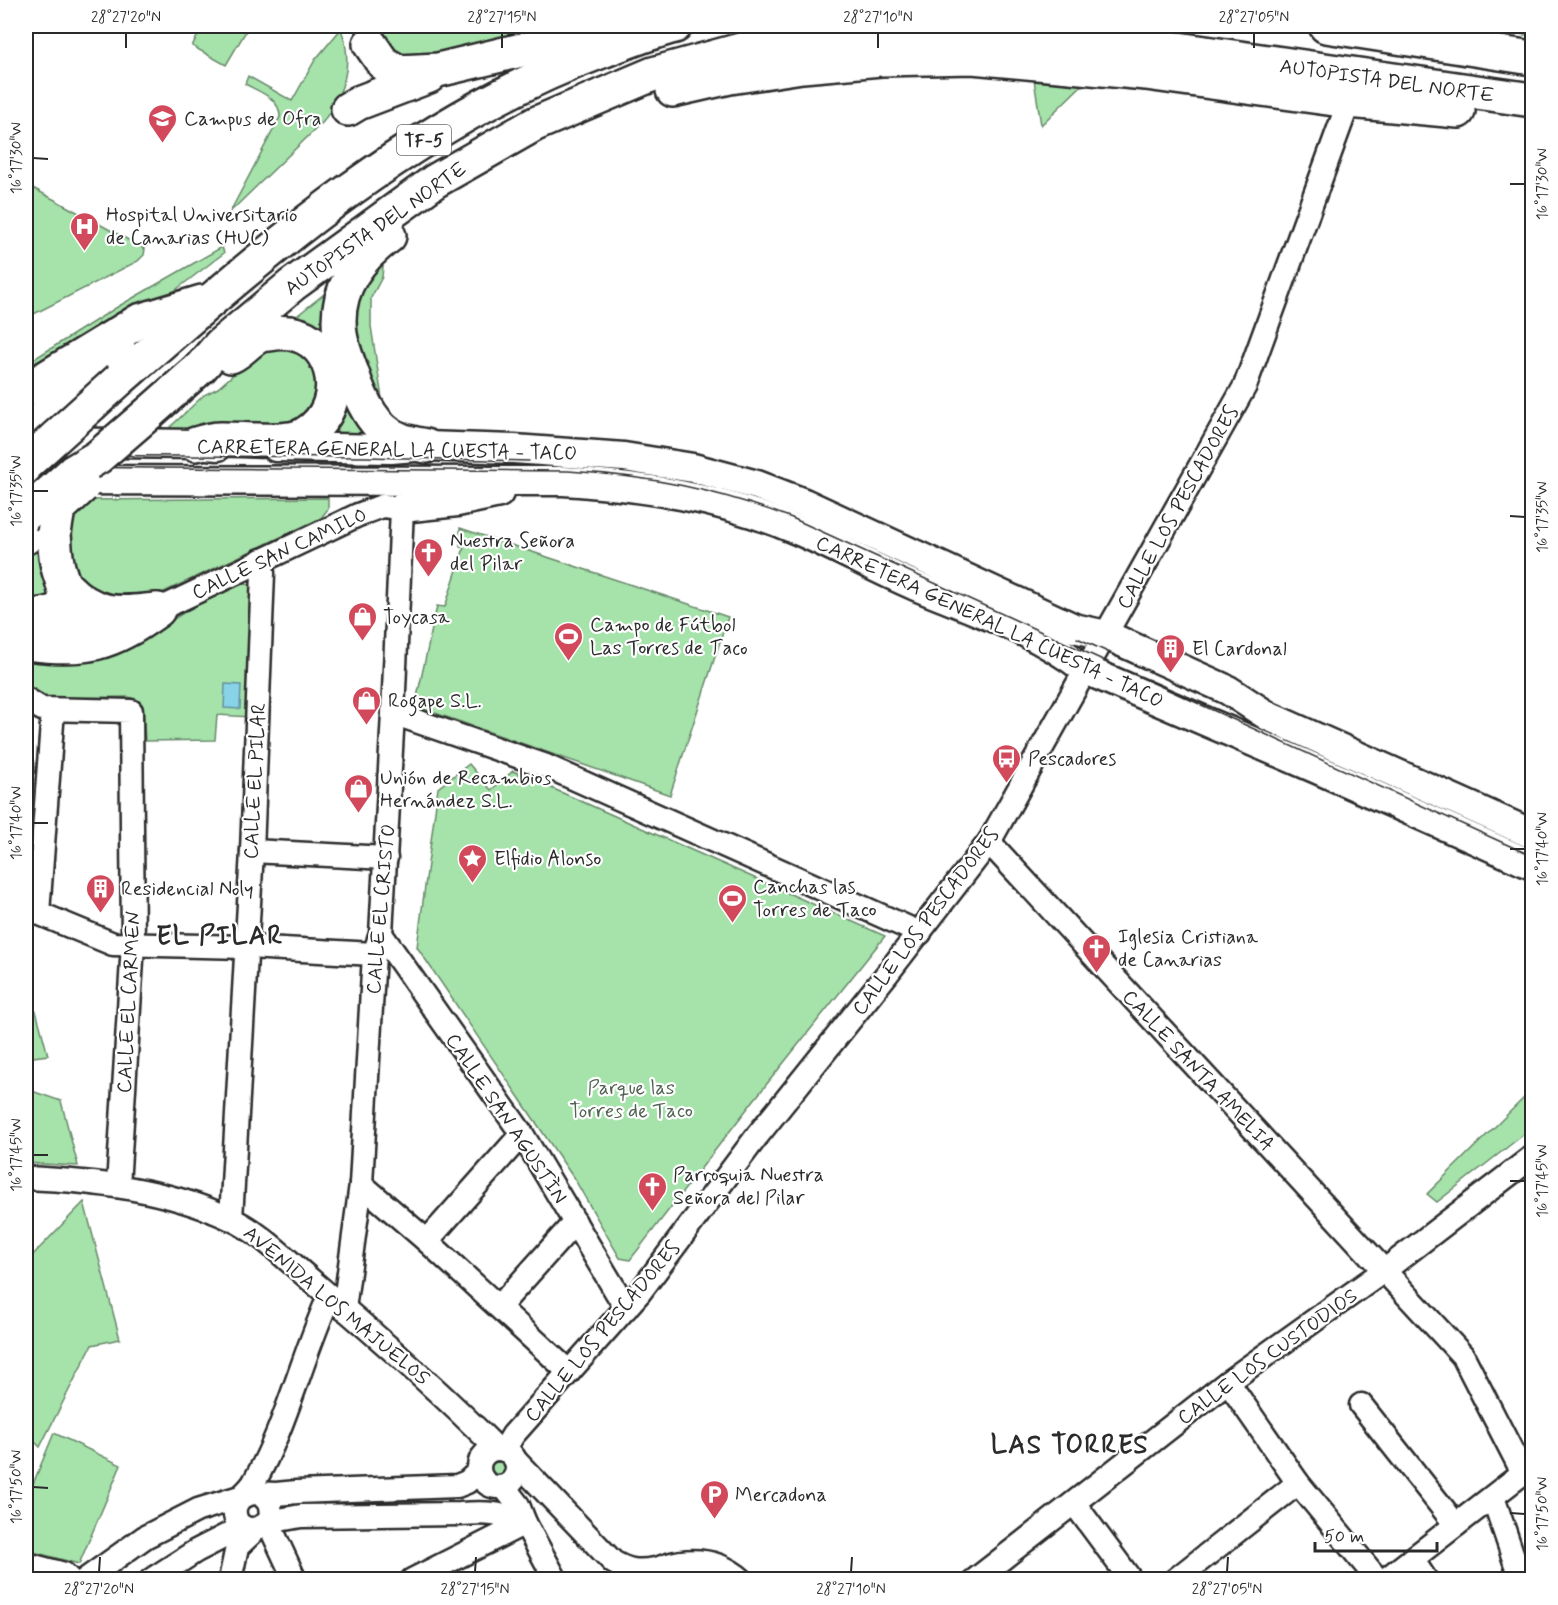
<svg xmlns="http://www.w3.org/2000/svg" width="1558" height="1605" viewBox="0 0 1558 1605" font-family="Mynerve,sans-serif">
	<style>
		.green { fill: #a5e3aa; stroke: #68876a; stroke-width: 1.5 }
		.water { fill: #88d3e8; stroke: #63909c; stroke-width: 1.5 }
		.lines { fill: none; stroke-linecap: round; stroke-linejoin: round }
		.minor-casing { stroke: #2b2b2b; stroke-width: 27 }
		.major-casing { stroke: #2b2b2b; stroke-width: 33 }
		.highway-casing { stroke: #2b2b2b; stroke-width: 38 }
		.minor { stroke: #fff; stroke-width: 22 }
		.major { stroke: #fff; stroke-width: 28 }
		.highway { stroke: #fff; stroke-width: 33 }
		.tram { stroke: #2b2b2b; stroke-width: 1.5 }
		.highway-bridge-casing { stroke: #2b2b2b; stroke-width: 38; stroke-linecap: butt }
		.highway-bridge { stroke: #fff; stroke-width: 33 }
		.ticks { fill: none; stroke: #2b2b2b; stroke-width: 2 }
		.labels { text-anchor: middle; stroke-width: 4.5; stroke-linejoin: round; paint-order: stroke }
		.shield { fill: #fff; stroke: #6b6b6b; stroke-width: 1.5 }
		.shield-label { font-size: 18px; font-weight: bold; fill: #2b2b2b }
		.street-label { font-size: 20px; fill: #2b2b2b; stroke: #fff }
		.poi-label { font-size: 20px; fill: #2b2b2b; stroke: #fff; text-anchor: start }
		.park-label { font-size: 20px; fill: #506251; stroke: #fff }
		.district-label { font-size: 26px; font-weight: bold; letter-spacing: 1.5px; fill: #2b2b2b; stroke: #fff }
		.neatline { fill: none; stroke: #2b2b2b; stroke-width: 2 }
		.ticks-label { font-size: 15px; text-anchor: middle; fill: #2b2b2b }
	</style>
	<rect width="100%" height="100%" fill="#fff"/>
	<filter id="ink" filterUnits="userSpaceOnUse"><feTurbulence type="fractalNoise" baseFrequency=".0167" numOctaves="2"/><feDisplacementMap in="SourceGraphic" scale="12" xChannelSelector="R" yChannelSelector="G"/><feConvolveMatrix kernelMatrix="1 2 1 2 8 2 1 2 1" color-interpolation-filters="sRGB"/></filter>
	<g filter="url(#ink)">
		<g class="green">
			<polygon points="203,26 249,26 226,65 192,46"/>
			<polygon points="382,26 590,26 415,65 380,40"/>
			<polygon points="1466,26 1532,26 1532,36 1475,27"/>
			<path d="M 341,29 C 354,64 344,92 323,122 L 230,212 L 280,117 C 280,98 260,92 245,84 L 248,76 L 292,101 L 315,60 Z"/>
			<polygon points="1033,73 1089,78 1041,125"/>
			<polygon points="31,187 145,249 144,255 138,261 26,318 26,196"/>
			<polygon points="222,247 224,253 169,295 26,381 26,364 119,306"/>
			<polygon points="384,256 382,277 371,298 371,326 385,418 355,354 355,289"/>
			<polygon points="339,282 336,351 293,319"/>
			<polygon points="270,346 301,350 320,374 318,404 289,429 167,430 204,395 218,388 259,352"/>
			<polygon points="343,383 381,436 315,437"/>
			<polygon points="328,498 328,509 321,518 151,598 138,602 95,594 76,575 68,535 70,522 87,500"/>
			<polygon points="460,528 728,617 670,795 415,706 437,606 445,607 464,548 460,547"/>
			<polygon points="42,538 51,600 26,599 26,552"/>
			<polygon points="239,583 250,585 251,717 217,715 215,740 145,741 143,706 139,701 129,697 48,698 26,688 26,669 31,653 153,632 220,590"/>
			<polygon points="469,764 491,790 513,771 885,936 754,1100 630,1260 620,1258 575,1180 417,947 438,788"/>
			<polygon points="26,1001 29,1010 36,1011 48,1055 26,1058 28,1026 26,1025"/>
			<polygon points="26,1089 61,1101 78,1166 26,1163"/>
			<polygon points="1532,1090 1532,1128 1437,1202 1427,1194"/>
			<polygon points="84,1202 120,1339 92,1345 40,1447 26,1433 26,1262"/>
			<polygon points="54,1433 121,1465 79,1564 26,1550 26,1501"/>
			<circle cx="498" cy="1468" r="10"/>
		</g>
		<polygon class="water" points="225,684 241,685 240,709 224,708"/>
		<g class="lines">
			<defs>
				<g id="minor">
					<polyline points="158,610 358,515 382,506 402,508 393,713 381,934 374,954 361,1184 344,1309"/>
					<polyline points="26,699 42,709 131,711 133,944 118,1186"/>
					<polyline points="393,713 546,766 920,933"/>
					<polyline points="989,842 1463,1356 1523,1473"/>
					<polyline points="252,851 386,858"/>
					<polyline points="26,908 113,944 246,947 374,954"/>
					<polyline points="38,913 53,710"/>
					<polyline points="381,934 522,1134 626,1308"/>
					<path d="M 26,1178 C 95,1181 165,1189 229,1218 C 259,1231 288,1261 312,1281 C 376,1335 438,1389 497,1449"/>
					<polyline points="361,1184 427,1241 569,1372"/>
					<polyline points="231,1219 252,851 263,573 261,560"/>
					<polyline points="427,1241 522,1134"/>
					<polyline points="499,1307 575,1222"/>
					<polyline points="1228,1382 1298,1483 1378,1580"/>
					<polyline points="1361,1405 1456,1525"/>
					<circle cx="498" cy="1468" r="19"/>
					<polyline points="504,1450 513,1435 640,1292 757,1136 887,974 989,842 1245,386 1349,101"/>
					<path d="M 517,1462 L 613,1562 C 628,1571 638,1572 655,1569"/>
					<polyline points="504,1487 518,1505 525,1523 556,1580"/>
					<path d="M 261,1494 L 270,1504 L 271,1518 C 259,1536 232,1531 235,1508 C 237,1498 249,1491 254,1482 C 275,1446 289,1403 303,1364 C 311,1341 320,1318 329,1296"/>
					<polyline points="1493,1497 1521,1580"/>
					<polyline points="1074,1503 1131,1580"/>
					<path d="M 268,1522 L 301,1516 L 460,1514 C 488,1512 499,1513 525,1523"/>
					<polyline points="268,1522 295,1580"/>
					<polyline points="1412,1559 1426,1580"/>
					<polyline points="26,1564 64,1574 70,1580"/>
					<path d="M 643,1577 C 673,1557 713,1554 742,1580"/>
					<polyline points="85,1580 145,1537 198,1510 253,1493 276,1494 297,1492 457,1486 467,1482 479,1471"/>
					<polyline points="151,1580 196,1551 243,1527"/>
					<polyline points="230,1580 237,1547 255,1530"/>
					<polyline points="412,1580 525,1523"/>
					<polyline points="975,1580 1228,1382 1385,1270 1532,1157"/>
					<polyline points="1175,1580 1298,1483"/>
					<polyline points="1385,1580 1523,1473 1532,1469"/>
				</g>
				<g id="major">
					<polyline points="37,442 196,444 218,446"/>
					<polyline points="276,447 391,449 426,446 514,449 624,457 693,468 757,485 804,503 1074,628 1106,635 1228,690 1268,716 1532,834"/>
					<path d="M 26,480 L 563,481 C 643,486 723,498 797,530 C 837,547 876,569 916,586 C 974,610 1037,631 1086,670 L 1317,769 L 1532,865"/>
					<polyline points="402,508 457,502 499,493"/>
					<path d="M 30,612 C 61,620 97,632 129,620"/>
				</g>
				<g id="highway">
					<polyline points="1326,26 1532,58"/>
					<polyline points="370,44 383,63 399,72 438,70 563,40 612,31"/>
					<polyline points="673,90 730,77 802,66 881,59 972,57 1146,73 1349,101 1458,111"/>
					<polyline points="348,109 358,103 429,76"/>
					<path d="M 389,236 C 357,259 334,292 340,334 C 342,347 347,360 352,373 C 360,398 373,429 399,439 C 407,443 417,444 426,446"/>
					<path d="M 120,379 C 268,250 415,120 602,51 C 626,42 650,32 675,26"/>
					<polyline points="26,390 139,321 202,302"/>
					<polyline points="149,413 201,367 220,345 292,285 435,181 535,124 653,74 748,48 857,32 912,28 1059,35 1143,44 1532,100"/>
					<polyline points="26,433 119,351"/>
					<path d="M 196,444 C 204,442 211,439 219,439 C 240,438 288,445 305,434 C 354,405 334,326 275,333 C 271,334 265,334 261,335 C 250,339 242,351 231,356"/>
					<polyline points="26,537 58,509"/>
					<path d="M 66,587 C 95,617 118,614 156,610"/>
					<path d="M 41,615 C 73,610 67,595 59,571 C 55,558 55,546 54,533"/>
					<path d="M 26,643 C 87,650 108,646 158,610"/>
				</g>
			</defs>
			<use href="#minor" class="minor-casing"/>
			<use href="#major" class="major-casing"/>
			<use href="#highway" class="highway-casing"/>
			<use href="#minor" class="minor"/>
			<use href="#major" class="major"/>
			<use href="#highway" class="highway"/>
			<g class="tram">
				<polyline points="26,455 366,457 529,461"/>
				<path d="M 26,467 L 568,471 C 650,476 715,489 792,518 L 1532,856"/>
				<polyline points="1077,638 1132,663"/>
			</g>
			<defs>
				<g id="highway-bridge">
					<polyline points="26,464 120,379"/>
					<polyline points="26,514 73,472 98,457 149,413"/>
					<polyline points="54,533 58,509 83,486"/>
				</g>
			</defs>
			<use href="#highway-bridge" class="highway-bridge-casing"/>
			<use href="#highway-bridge" class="highway-bridge"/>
		</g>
	</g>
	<path class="ticks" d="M 126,48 L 126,33M 502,48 L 502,33M 878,48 L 878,33M 1254,48 L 1254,33M 33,158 L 48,159M 1510,184 L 1525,184M 33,491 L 48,491M 1510,516 L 1525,517M 33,823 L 48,823M 1510,849 L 1525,849M 33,1155 L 48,1155M 1510,1181 L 1525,1181M 33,1487 L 48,1488M 1510,1513 L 1525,1514M 99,1572 L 100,1557M 475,1572 L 476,1557M 851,1572 L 852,1557M 1227,1572 L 1228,1557"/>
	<defs>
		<symbol id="university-pin" viewBox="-11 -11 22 30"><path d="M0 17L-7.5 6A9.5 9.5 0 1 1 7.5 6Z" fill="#d1495b" stroke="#fff"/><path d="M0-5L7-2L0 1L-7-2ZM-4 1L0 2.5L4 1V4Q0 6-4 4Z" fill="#fff"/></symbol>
		<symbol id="hospital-pin" viewBox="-11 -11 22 30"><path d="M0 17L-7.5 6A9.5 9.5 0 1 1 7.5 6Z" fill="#d1495b" stroke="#fff"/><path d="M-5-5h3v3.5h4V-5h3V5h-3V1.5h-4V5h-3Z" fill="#fff"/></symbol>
		<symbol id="church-pin" viewBox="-11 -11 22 30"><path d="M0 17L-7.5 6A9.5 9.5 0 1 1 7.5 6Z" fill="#d1495b" stroke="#fff"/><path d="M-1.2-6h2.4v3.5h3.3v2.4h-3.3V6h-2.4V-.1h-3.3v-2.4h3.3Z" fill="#fff"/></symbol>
		<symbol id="shop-pin" viewBox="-11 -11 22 30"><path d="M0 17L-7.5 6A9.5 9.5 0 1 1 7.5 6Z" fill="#d1495b" stroke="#fff"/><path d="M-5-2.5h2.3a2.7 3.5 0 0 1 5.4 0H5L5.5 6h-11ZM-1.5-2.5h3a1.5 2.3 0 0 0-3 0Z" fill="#fff"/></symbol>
		<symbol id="stadium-pin" viewBox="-11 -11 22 30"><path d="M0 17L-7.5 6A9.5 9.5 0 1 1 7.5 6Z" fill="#d1495b" stroke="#fff"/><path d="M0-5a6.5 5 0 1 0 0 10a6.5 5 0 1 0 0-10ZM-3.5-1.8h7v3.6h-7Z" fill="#fff"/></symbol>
		<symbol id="building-pin" viewBox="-11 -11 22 30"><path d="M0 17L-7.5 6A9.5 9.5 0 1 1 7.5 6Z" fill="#d1495b" stroke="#fff"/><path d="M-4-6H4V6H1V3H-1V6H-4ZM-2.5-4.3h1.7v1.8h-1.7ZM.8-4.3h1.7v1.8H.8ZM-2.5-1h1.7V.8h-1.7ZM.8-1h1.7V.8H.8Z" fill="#fff"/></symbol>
		<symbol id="bus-pin" viewBox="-11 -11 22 30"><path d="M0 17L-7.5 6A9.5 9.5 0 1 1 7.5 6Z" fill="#d1495b" stroke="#fff"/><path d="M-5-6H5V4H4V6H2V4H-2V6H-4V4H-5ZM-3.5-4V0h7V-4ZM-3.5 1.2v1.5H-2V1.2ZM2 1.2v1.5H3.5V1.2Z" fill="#fff"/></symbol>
		<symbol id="sight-pin" viewBox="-11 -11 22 30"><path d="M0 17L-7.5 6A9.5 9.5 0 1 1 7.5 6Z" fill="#d1495b" stroke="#fff"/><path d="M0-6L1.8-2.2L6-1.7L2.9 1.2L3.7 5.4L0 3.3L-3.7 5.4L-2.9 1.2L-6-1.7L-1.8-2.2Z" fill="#fff"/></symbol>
		<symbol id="parking-pin" viewBox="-11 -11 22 30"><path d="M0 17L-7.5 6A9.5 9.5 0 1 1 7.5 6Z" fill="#d1495b" stroke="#fff"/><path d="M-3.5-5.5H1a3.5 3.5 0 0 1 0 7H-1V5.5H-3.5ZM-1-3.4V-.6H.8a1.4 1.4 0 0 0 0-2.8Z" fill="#fff"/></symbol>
	</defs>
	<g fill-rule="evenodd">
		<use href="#university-pin" x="146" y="102" width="33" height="45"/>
		<use href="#hospital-pin" x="68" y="210" width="33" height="45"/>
		<use href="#church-pin" x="412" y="536" width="33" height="45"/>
		<use href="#shop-pin" x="346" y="600" width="33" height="45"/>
		<use href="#stadium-pin" x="552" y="620" width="33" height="45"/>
		<use href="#building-pin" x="1154" y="632" width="33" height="45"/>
		<use href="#shop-pin" x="350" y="684" width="33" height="45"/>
		<use href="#bus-pin" x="990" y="742" width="33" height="45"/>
		<use href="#shop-pin" x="342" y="772" width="33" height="45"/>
		<use href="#sight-pin" x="456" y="842" width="33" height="45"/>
		<use href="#building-pin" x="84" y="872" width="33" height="45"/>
		<use href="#stadium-pin" x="716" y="882" width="33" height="45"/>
		<use href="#church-pin" x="1080" y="932" width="33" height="45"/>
		<use href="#church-pin" x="636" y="1170" width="33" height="45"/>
		<use href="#parking-pin" x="698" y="1478" width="33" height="45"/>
	</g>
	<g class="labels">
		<rect class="shield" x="397" y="125" width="54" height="30" rx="4.5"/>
		<g class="shield-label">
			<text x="424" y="146">TF-5</text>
		</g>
		<g class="street-label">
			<text transform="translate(1387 80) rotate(8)" y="7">AUTOPISTA DEL NORTE</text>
			<text transform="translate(375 228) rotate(-35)" y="7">AUTOPISTA DEL NORTE</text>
			<text transform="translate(387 449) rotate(1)" y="7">CARRETERA GENERAL LA CUESTA - TACO</text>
			<text transform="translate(1177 507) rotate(-61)" y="7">CALLE LOS PESCADORES</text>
			<text transform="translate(279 553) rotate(-25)" y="7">CALLE SAN CAMILO</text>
			<text transform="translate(990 621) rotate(25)" y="7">CARRETERA GENERAL LA CUESTA - TACO</text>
			<text transform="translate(254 781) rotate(-87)" y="7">CALLE EL PILAR</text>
			<text transform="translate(380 909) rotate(-85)" y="7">CALLE EL CRISTO</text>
			<text transform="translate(925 921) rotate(-53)" y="7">CALLE LOS PESCADORES</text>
			<text transform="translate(128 1002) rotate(-87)" y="7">CALLE EL CARMEN</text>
			<text transform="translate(1199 1070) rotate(47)" y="7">CALLE SANTA AMELIA</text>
			<text transform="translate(507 1118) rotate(56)" y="7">CALLE SAN AGUSTÌN</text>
			<text transform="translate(337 1305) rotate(40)" y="7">AVENIDA LOS MAJUELOS</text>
			<text transform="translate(602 1331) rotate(-50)" y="7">CALLE LOS PESCADORES</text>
			<text transform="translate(1267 1356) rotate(-36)" y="7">CALLE LOS CUSTODIOS</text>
		</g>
		<g class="poi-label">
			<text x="184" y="125">Campus de Ofra</text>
			<text x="106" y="221">Hospital Universitario<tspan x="106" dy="23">de Canarias (HUC)</tspan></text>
			<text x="450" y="547">Nuestra Señora<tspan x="450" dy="23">del Pilar</tspan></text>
			<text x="383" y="623">Toycasa</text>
			<text x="590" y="631">Campo de Fútbol<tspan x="590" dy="23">Las Torres de Taco</tspan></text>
			<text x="1192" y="655">El Cardonal</text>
			<text x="388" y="707">Rogape S.L.</text>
			<text x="1028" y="765">Pescadores</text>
			<text x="380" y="784">Unión de Recambios<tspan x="380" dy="23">Hernández S.L.</tspan></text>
			<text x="494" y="865">Elfidio Alonso</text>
			<text x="753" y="893">Canchas las<tspan x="753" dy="23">Torres de Taco</tspan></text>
			<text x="121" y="895">Residencial Noly</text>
			<text x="1118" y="943">Iglesia Cristiana<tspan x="1118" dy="23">de Canarias</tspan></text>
			<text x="673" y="1181">Parroquia Nuestra<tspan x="673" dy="23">Señora del Pilar</tspan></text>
			<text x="735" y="1501">Mercadona</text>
		</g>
		<g class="park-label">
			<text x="631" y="1094">Parque las<tspan x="631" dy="23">Torres de Taco</tspan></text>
		</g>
		<g class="district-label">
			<text x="220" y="944">EL PILAR</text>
			<text x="1070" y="1453">LAS TORRES</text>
		</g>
	</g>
	<rect width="1558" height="1605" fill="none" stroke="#fff" stroke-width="66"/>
	<path d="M1315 1542v9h122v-9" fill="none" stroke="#2b2b2b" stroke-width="3"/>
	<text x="1324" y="1542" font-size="18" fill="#2b2b2b" stroke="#ffffff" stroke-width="4.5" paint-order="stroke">50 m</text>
	<rect x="33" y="33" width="1492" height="1539" class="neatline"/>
	<g class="ticks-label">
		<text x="126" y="22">28°27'20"N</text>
		<text x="502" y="22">28°27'15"N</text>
		<text x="878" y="22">28°27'10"N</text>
		<text x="1254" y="22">28°27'05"N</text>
		<text transform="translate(16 158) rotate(-90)" y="5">16°17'30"W</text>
		<text transform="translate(1542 184) rotate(-90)" y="5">16°17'30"W</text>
		<text transform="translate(16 491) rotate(-90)" y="5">16°17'35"W</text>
		<text transform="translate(1542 517) rotate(-90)" y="5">16°17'35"W</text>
		<text transform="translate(16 823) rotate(-90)" y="5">16°17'40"W</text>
		<text transform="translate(1542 849) rotate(-90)" y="5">16°17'40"W</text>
		<text transform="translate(16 1155) rotate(-90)" y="5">16°17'45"W</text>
		<text transform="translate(1542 1181) rotate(-90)" y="5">16°17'45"W</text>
		<text transform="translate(16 1487) rotate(-90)" y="5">16°17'50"W</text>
		<text transform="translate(1542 1514) rotate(-90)" y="5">16°17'50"W</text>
		<text x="99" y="1594">28°27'20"N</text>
		<text x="475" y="1594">28°27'15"N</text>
		<text x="851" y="1594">28°27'10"N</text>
		<text x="1227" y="1594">28°27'05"N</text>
	</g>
</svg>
